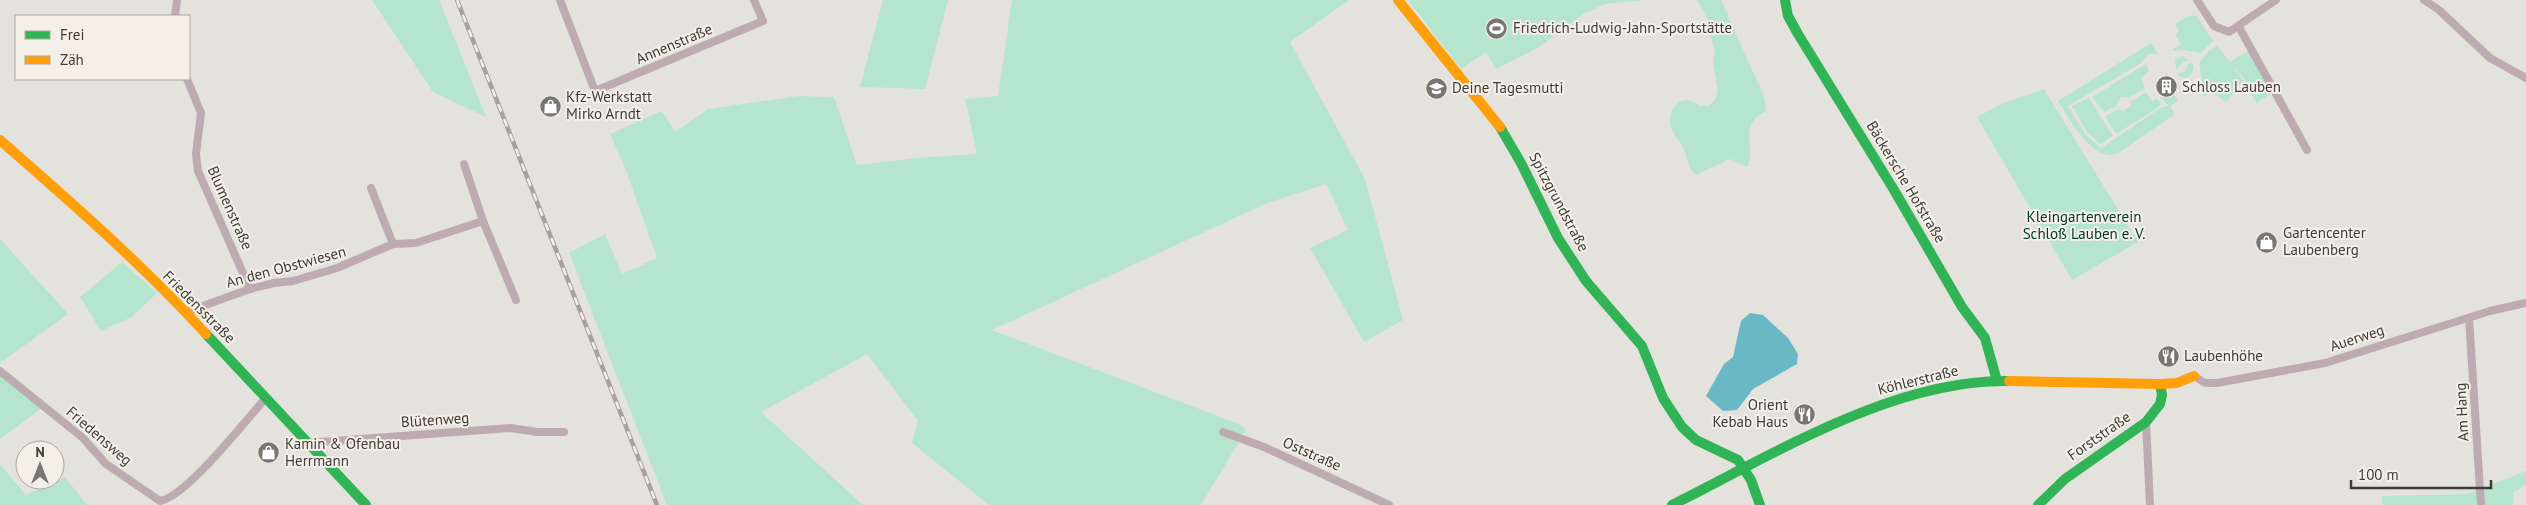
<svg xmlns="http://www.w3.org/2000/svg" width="2526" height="505" viewBox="0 0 2526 505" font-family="'PT Sans',sans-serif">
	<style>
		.green { fill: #b6e5cd }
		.water { fill: #69b8c6 }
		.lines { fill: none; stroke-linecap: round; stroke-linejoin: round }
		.street { stroke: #beabb2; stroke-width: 8 }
		.fast { stroke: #30b455; stroke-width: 10 }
		.slow { stroke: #ff9f0a; stroke-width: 10 }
		.rail-casing { stroke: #a89fa1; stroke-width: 4.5 }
		.rail { stroke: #f4f0e7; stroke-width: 2.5; stroke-dasharray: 8; stroke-linecap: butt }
		.labels { text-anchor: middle; stroke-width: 4; stroke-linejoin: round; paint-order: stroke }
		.poi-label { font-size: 15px; fill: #3e3c39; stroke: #f4f0e7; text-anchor: start }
		.street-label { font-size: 15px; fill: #3e3c39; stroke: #f4f0e7 }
		.park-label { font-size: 15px; fill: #003724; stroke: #f4f0e7 }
	</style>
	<rect width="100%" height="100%" fill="#e4e2dd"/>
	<g class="green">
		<polygon points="372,0 439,0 486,117 433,92"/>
		<polygon points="883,0 948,0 925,89 860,87"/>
		<polygon points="1012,0 1349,0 1290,42 1365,179 1403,320 1364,342 1310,248 1348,230 1326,184 1265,204 992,330 1239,424 1246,430 1201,505 989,505 912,443 918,421 867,354 761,412 863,505 667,505 569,253 605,234 622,274 657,258 627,173 610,134 662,111 675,132 708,109 798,96 834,97 857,165 917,158 977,154 965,99 998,96"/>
		<polygon points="1408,0 1644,0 1605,4 1585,13 1539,47 1496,69 1486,52 1461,69"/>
		<path d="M 1697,0 L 1721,0 L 1765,99 L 1766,111 C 1737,125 1757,146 1747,167 L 1730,159 L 1696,175 C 1685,164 1689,159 1683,147 C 1681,142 1677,139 1674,134 C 1667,123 1669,106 1682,101 C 1689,99 1695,102 1700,106 L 1709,106 L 1715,100 L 1718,91 L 1713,61 L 1715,53 L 1706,15 Z"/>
		<polygon points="2196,15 2213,41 2200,53 2184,50 2173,51 2172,50 2181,44 2175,34 2179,32 2175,24 2186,17"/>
		<path d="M 2151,43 L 2158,54 L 2148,54 L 2141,63 L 2068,106 L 2085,134 L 2101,148 L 2162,107 L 2169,106 L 2160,97 L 2164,94 L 2165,95 L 2172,91 L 2178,101 L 2170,106 L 2175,114 L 2117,154 C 2092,162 2069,118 2058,101 Z"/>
		<polygon points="2217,46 2230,62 2248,51 2272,93 2256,103 2245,80 2231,64 2243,81 2226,102 2212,92 2204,97 2197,85 2202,82 2199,63 2208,52"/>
		<polygon points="2183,56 2190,61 2182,62 2176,70 2175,59"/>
		<polygon points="2192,63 2194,68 2191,75 2186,78 2180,76 2177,73 2185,72 2187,65"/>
		<polygon points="2146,64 2149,71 2141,78 2145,89 2129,97 2121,97 2116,106 2104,112 2092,97"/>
		<polygon points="2044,89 2138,242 2072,280 1977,117 2004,103"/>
		<polygon points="2146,92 2152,101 2157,98 2161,104 2156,109 2116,134 2105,116 2119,109 2123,111 2131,106 2130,102"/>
		<polygon points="2089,98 2113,136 2100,144 2087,132 2072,106"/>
		<polygon points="0,239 68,314 0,363"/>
		<polygon points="122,262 157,293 132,317 101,331 80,297"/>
		<polygon points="0,374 42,408 0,439"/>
		<polygon points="0,464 26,495 65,477 87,505 0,505"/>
		<polygon points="2526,471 2526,484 2513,493 2514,505 2382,505 2382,496 2468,494"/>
	</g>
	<polygon class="water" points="1750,313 1763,315 1788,338 1798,354 1797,364 1753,389 1737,410 1723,411 1706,396 1724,364 1733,357 1741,321"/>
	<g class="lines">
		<g class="street">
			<polyline points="560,0 595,91 763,21 754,0"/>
			<polyline points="2197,0 2214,26 2229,32 2276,0"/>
			<polyline points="2424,0 2439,10 2490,58 2526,78"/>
			<polyline points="175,16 177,0"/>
			<polyline points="2239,27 2307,150"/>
			<polyline points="187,79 201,113 196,154 198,171 250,289"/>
			<polyline points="464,164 483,221"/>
			<polyline points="371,188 393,244 416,243 483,221 516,300"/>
			<polyline points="186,312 250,289 274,283 293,281 337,268 393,244"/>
			<polyline points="2469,318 2481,505"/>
			<path d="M 0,371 L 83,438 L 106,464 L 160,501 C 187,496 244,422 265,399"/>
			<polyline points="2194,376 2205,383 2217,383 2325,363 2490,311 2526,303"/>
			<polyline points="2146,422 2150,505"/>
			<polyline points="1223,432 1264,447 1389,505"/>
			<polyline points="307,443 510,428 538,432 564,432"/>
		</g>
		<g class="fast">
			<polyline points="1785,0 1788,16 1798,34 1894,190 1962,307 1985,338 1997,381"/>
			<polyline points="1500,127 1521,163 1558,238 1586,281 1642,346 1663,398 1682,427 1696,440 1738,460 1751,480 1760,505"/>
			<polyline points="206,334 366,505"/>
			<path d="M 1672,505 C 1773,455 1893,379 2009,381"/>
			<polyline points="2038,505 2065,479 2146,422 2160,404 2162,395 2160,384"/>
		</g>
		<g class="slow">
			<polyline points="1398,0 1500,127"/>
			<path d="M 0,140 C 71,202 143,265 206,334"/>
			<polyline points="2009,381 2160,384 2177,383 2194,376"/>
		</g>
		<defs>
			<polyline id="rail" points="457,0 657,505"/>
		</defs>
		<use href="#rail" class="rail-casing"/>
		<use href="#rail" class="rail"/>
	</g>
	<defs>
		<symbol id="stadium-disc" viewBox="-11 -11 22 22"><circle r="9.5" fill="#787672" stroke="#f4f0e7"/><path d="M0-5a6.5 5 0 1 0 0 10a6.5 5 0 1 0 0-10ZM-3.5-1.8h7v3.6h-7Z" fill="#fff"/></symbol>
		<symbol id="building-disc" viewBox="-11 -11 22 22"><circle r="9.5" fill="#787672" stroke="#f4f0e7"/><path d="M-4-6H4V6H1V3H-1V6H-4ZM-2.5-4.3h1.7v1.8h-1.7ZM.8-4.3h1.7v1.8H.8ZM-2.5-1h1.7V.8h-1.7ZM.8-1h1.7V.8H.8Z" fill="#fff"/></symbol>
		<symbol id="school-disc" viewBox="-11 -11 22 22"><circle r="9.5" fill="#787672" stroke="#f4f0e7"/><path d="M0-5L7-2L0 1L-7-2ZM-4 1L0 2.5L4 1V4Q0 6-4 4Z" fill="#fff"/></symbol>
		<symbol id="shop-disc" viewBox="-11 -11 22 22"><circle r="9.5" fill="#787672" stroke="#f4f0e7"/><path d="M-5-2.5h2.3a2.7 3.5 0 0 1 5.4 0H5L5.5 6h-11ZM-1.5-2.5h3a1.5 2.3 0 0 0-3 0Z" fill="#fff"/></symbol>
		<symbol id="restaurant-disc" viewBox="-11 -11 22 22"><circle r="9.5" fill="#787672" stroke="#f4f0e7"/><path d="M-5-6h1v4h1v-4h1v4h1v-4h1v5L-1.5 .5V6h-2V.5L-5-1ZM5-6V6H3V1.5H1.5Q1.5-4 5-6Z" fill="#fff"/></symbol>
	</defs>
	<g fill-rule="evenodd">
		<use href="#stadium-disc" x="1484" y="16" width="25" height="25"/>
		<use href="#building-disc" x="2154" y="74" width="25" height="25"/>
		<use href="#school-disc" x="1424" y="76" width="25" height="25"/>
		<use href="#shop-disc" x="538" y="94" width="25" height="25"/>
		<use href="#shop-disc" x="2254" y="230" width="25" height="25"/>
		<use href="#restaurant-disc" x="2156" y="344" width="25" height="25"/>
		<use href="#restaurant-disc" x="1792" y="402" width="25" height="25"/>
		<use href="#shop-disc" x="256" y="440" width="25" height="25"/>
	</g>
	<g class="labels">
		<g class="poi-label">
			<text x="1513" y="33">Friedrich-Ludwig-Jahn-Sportstätte</text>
			<text x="2182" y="92">Schloss Lauben</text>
			<text x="1452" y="93">Deine Tagesmutti</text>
			<text x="566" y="102">Kfz-Werkstatt<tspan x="566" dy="17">Mirko Arndt</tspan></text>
			<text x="2283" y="238">Gartencenter<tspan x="2283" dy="17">Laubenberg</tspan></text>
			<text x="2184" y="361">Laubenhöhe</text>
			<text x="1788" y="410" text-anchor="end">Orient<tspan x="1788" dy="17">Kebab Haus</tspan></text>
			<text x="285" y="449">Kamin &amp; Ofenbau<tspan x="285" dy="17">Herrmann</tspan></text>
		</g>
		<g class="street-label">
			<text transform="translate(674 44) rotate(-23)" y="5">Annenstraße</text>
			<text transform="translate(1906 182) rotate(59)" y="5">Bäckersche Hofstraße</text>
			<text transform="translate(1559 202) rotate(62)" y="5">Spitzgrundstraße</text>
			<text transform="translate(230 208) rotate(66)" y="5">Blumenstraße</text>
			<text transform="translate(286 267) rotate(-15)" y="5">An den Obstwiesen</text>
			<text transform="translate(199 307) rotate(45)" y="5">Friedensstraße</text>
			<text transform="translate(2357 338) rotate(-18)" y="5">Auerweg</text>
			<text transform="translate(1918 380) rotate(-14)" y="5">Köhlerstraße</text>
			<text transform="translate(2462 412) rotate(-93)" y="5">Am Hang</text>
			<text transform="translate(435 420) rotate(-4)" y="5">Blütenweg</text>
			<text transform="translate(99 436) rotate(41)" y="5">Friedensweg</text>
			<text transform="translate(2099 436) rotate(-35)" y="5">Forststraße</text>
			<text transform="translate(1312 454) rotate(24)" y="5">Oststraße</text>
		</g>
		<g class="park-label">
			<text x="2084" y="222">Kleingartenverein<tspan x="2084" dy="17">Schloß Lauben e. V.</tspan></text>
		</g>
	</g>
	<rect x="15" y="15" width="175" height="65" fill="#f4f0e7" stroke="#aba8a1"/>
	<rect x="25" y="31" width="25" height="8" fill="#30b455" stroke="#aba8a1"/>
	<text x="60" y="40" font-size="15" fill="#3e3c39">Frei</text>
	<rect x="25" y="56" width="25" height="8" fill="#ff9f0a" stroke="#aba8a1"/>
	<text x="60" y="65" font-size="15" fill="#3e3c39">Zäh</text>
	<g transform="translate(40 465)"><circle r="24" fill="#f4f0e7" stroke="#aba8a1"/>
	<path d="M0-4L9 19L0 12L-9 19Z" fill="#787672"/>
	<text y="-8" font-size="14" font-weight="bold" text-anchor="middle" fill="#3e3c39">N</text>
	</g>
	<path d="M2351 480v8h140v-8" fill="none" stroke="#3e3c39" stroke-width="2.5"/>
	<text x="2358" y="480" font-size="15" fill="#3e3c39" stroke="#f4f0e7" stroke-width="4" paint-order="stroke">100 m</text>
</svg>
